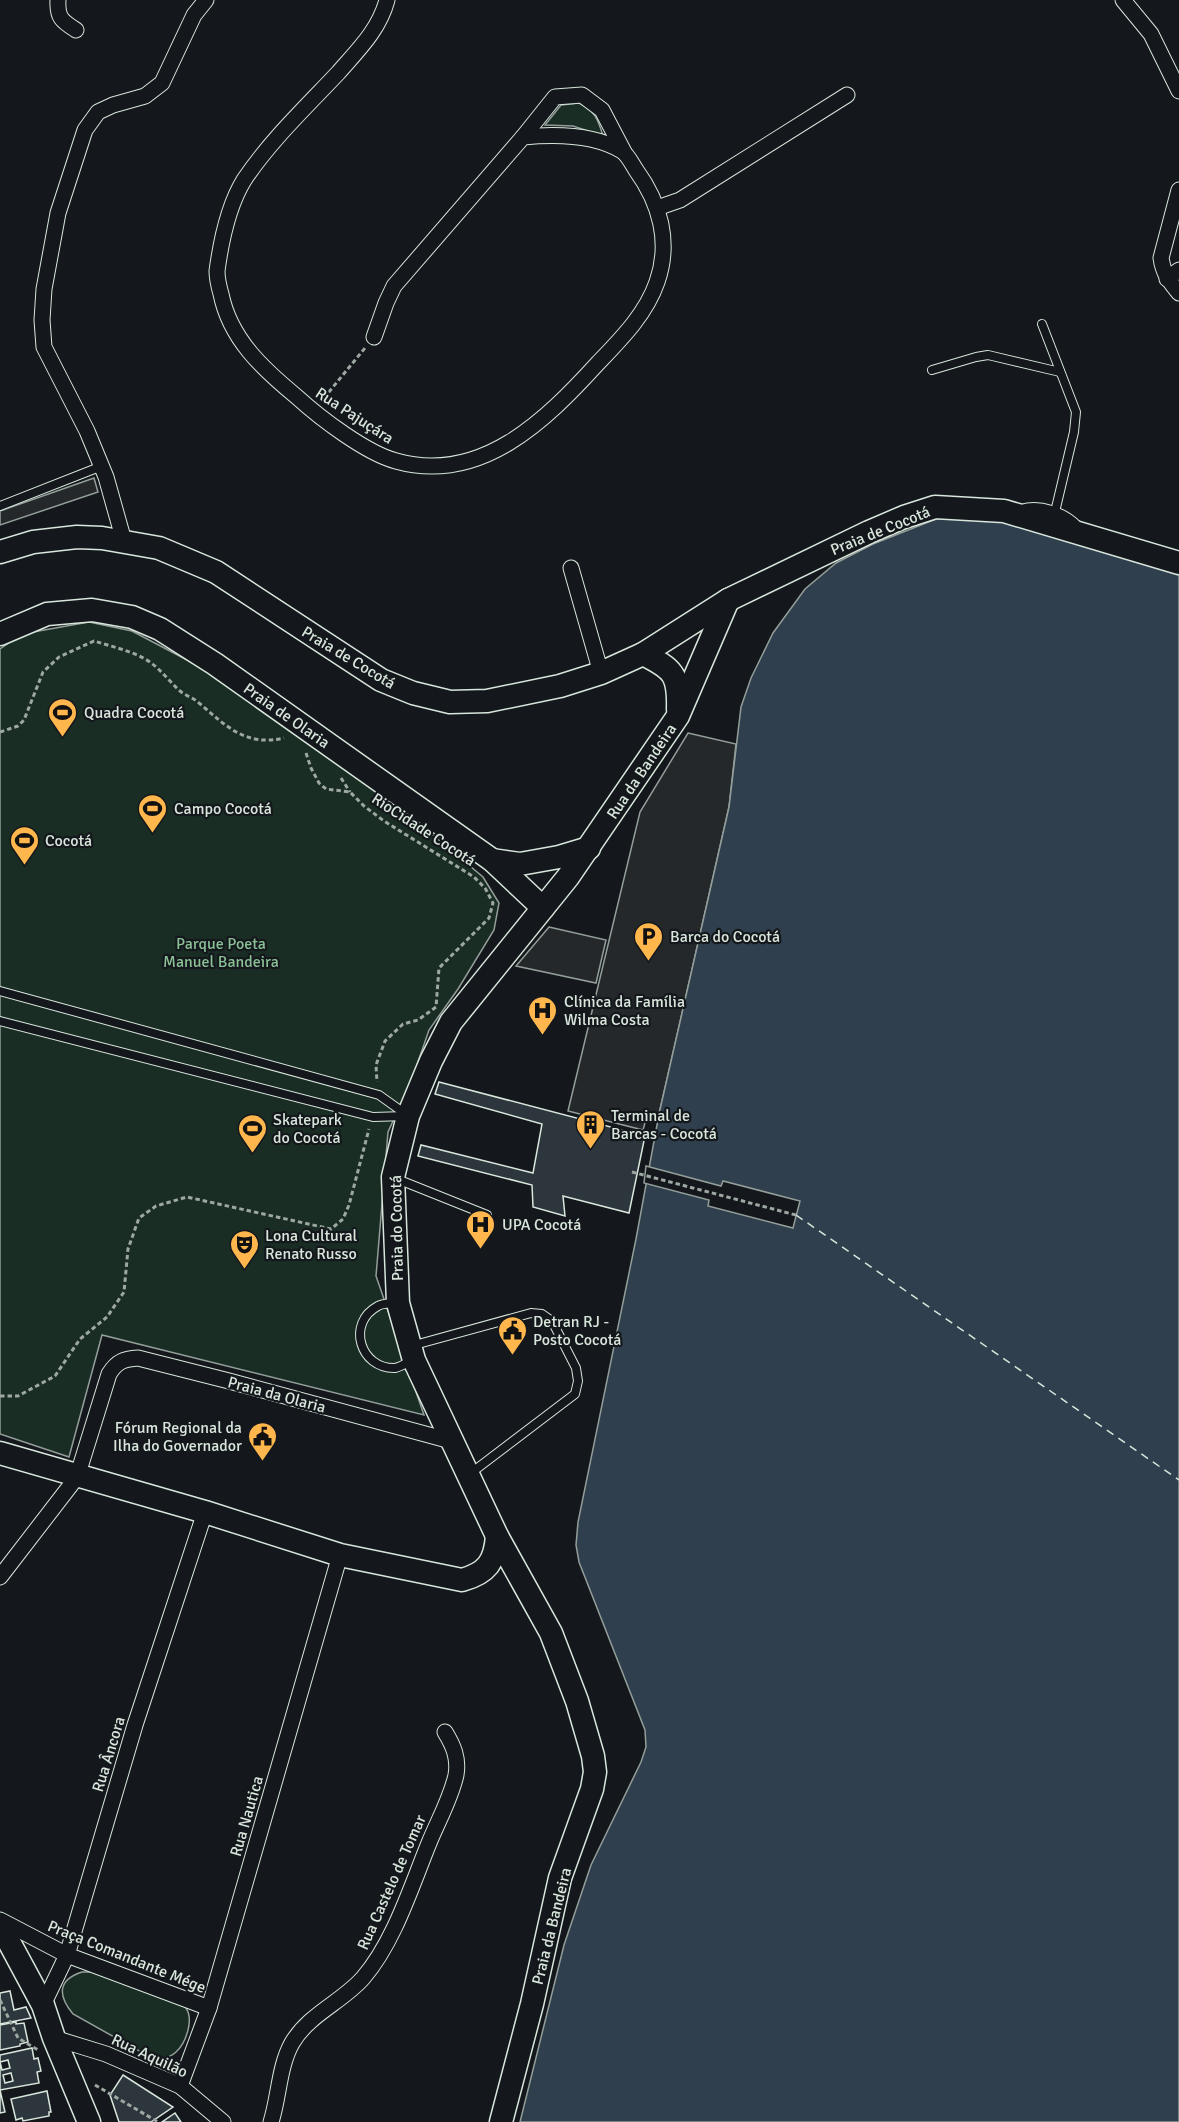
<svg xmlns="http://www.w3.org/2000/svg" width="1179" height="2122" viewBox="0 0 1179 2122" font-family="Signika,sans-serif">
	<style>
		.green { fill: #1a2d24; stroke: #939e99; stroke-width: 1.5 }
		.parking { fill: #24282b; stroke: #939e99; stroke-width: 1.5 }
		.water { fill: #2f3f4d; stroke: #939e99; stroke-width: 1.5 }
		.pier { fill: #14181c; stroke: #939e99; stroke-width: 1.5 }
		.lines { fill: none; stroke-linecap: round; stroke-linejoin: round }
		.ferry { stroke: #d8e6dc; stroke-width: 1.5; stroke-dasharray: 8 6; stroke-linecap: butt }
		.building { fill: #2c363c; stroke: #d8e6dc; stroke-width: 1.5; fill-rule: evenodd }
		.lane-casing { stroke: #d8e6dc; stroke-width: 10 }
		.street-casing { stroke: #d8e6dc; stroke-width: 17 }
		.secondary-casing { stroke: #d8e6dc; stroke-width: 25 }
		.path { stroke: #9da8a2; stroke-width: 3; stroke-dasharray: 4.5 3; stroke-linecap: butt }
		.lane { stroke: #14181c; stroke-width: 8 }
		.street { stroke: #14181c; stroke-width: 15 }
		.secondary { stroke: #14181c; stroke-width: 22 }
		.labels { text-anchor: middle; stroke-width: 4.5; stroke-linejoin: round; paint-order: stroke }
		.street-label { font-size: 16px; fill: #d8e6dc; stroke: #14181c }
		.poi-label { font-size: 16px; fill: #d8e6dc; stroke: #14181c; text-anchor: start }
		.park-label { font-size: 16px; fill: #8ac095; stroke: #14181c }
	</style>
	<rect width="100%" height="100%" fill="#14181c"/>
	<g class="green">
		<path d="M 579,103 C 595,111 598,119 603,136 L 573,126 L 545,125 L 561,105 Z"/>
		<polygon points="89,622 132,631 208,671 303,736 433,835 483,877 499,903 494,930 458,989 429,1030 411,1082 388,1132 376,1276 424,1415 102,1335 69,1457 0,1434 0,649 22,634"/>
		<path d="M 82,1972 L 93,1972 L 175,1999 C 178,2002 184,2005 186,2008 C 194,2020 186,2043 176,2052 C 169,2059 159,2059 150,2057 L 73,2014 C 58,1996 57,1980 82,1972 Z"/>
	</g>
	<g class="parking">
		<polygon points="94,478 98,492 0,525 0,511"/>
		<polygon points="688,733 736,744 729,807 659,1114 648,1112 643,1130 568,1111 640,812"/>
		<polygon points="549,927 606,940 596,983 516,966"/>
	</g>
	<polygon class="water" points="968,516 1004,519 1179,571 1179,2122 520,2122 564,1945 591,1865 641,1762 646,1747 645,1730 579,1562 576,1545 578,1522 636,1239 659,1114 729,807 741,707 751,678 773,633 805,589 836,563 873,544 936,519"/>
	<polygon class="pier" points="646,1166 721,1186 723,1181 800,1201 793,1228 708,1206 709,1200 644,1183"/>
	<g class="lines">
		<polyline class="ferry" points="796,1215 1179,1480"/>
	</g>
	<g class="building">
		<polygon points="439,1082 645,1136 629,1213 563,1196 565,1216 533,1207 532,1185 418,1156 421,1145 533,1173 542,1124 435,1094"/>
		<polygon points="10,1991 14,2010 26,2007 31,2018 0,2024 0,1993"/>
		<polygon points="16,2022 16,2024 24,2023 28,2042 20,2044 20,2046 0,2050 0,2025"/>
		<path d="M 32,2048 L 34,2059 L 38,2058 L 41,2071 L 37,2072 L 39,2083 L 0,2090 L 0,2055 ZM 8,2060 L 10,2068 L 2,2070 L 0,2062 ZM 11,2073 L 13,2081 L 5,2083 L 3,2075 Z"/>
		<polygon points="123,2075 173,2107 151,2122 119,2122 110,2095"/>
		<polygon points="0,2090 5,2112 0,2113"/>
		<polygon points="47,2091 51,2112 49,2112 49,2116 23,2121 22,2118 16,2120 11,2099"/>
		<polygon points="175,2113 181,2122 162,2122"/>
	</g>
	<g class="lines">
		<defs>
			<g id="lane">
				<polyline points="1042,324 1076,412 1074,432 1055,512"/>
				<polyline points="932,370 976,357 988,355 1060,372"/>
				<polyline points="0,506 102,466"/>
				<path d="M 1021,509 C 1040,503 1065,512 1078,526"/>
				<polyline points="0,991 379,1095 407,1115"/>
				<polyline points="0,1021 373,1117 406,1116"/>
				<polyline points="397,1179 487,1215"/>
				<path d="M 396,1303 C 390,1304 383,1303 378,1306 C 346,1323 360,1369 395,1368 C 400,1367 407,1363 412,1360"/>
				<polyline points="411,1346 531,1313 542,1314 552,1321 576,1368 578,1381 575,1394 471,1473"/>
			</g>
			<g id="street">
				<path d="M 58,0 C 57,18 62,21 76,30"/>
				<polyline points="1123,0 1151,34 1179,91"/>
				<polyline points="523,137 555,97 582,95 602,110 624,152"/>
				<path d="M 1179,190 L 1161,258 C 1163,273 1169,281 1179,293"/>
				<polyline points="657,208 680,200 847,95"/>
				<polyline points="1167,279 1179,270"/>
				<path d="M 374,337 L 386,303 L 394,286 L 523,137 C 554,134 594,134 622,151 C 628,155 632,164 636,170 C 660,203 671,242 657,282 C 646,314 621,339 598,363 C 546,420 481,485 396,461 C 366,453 320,418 297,397 C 263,369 230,339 221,294 C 219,287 217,279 217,271 C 221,241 228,206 244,180 C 270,141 306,107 338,73 C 358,50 379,30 387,0"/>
				<polyline points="124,541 106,477 87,431 44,347 42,320 44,289 58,213 85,130 98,112 113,105 145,96 162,83 194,15 206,0"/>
				<polyline points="571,568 601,673"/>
				<path d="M 0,1577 L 77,1477 L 109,1374 C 117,1361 124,1359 138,1358 L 229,1381 L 451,1441"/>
				<polyline points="0,1920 67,1955 209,2008"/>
				<polyline points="43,2005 67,1955 135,1725 205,1512"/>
				<polyline points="54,2038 106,2054 180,2086 223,2122"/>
				<polyline points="180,2086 209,2008 340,1555"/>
				<path d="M 271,2122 C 279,2097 279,2066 292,2043 C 309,2014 342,2002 363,1978 C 394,1942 411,1887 429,1843 C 438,1821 451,1798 456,1775 C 459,1758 453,1745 445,1732"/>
			</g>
			<g id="secondary">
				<polyline points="0,552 33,542 77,537 102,538 159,548 216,572 381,680 413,693 450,702 487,701 560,686 601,673 643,654 728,600 869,532 904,517 935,507 1004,511 1179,563"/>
				<polyline points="0,634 47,614 92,610 132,617 160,629 215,664 492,860 543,908"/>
				<path d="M 643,654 C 673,669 679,674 678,709"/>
				<polyline points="492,860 520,864 559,857 589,848"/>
				<path d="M 0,1453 L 205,1512 L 340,1555 L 462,1580 C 487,1573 495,1562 497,1536"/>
				<polyline points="0,1930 8,1940 43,2005 54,2038 89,2122"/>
				<polyline points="501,2122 532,2004 560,1878 592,1789 595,1772 593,1756 577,1701 551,1633 497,1536 414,1360 398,1303 393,1177 408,1116 431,1061 451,1022 568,877 678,716 728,600"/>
			</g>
		</defs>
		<use href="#lane" class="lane-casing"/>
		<use href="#street" class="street-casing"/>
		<use href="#secondary" class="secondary-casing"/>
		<g class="path">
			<polyline points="324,398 365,348"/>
			<path d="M 0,732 L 18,726 L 24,720 L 43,672 L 59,657 L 94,641 C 113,647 133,651 150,662 C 161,670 170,682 180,691 C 186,696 194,698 199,703 C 226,726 246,747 284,738"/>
			<polyline points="306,753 311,768 319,783 326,789 350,792 364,806 384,821 474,877 485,888 493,903 489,918 439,968 436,1007 418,1020 403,1024 385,1041 376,1065 377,1082"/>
			<polyline points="341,778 350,792"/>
			<polyline points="632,1172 796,1215"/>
			<polyline points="0,1396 18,1396 55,1376 80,1339 107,1317 124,1292 128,1249 139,1218 156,1206 187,1197 331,1229 343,1219 349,1205 369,1129"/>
			<polyline points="0,2000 18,2038 38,2050"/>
			<polyline points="95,2085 158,2122"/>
		</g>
		<use href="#lane" class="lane"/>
		<use href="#street" class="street"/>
		<use href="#secondary" class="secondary"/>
	</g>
	<defs>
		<symbol id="stadium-pin" viewBox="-11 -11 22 30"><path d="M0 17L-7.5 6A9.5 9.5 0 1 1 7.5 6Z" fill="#ffb74d" stroke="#14181c"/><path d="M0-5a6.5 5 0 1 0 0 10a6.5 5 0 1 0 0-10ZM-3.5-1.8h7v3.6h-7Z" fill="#111"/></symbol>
		<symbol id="parking-pin" viewBox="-11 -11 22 30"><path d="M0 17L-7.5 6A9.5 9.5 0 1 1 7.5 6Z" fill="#ffb74d" stroke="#14181c"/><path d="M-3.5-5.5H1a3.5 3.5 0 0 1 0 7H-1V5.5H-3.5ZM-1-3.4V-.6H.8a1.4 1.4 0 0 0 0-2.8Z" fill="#111"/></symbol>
		<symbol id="hospital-pin" viewBox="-11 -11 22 30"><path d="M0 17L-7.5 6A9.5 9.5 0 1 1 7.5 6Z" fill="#ffb74d" stroke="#14181c"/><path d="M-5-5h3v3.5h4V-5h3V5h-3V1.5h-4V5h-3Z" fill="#111"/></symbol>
		<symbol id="building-pin" viewBox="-11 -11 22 30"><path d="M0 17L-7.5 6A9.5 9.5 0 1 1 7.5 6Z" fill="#ffb74d" stroke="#14181c"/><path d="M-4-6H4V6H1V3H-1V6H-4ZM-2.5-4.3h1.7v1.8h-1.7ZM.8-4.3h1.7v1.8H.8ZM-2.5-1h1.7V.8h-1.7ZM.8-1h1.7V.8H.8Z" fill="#111"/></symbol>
		<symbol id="theatre-pin" viewBox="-11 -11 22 30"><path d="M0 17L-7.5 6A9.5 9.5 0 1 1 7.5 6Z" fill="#ffb74d" stroke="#14181c"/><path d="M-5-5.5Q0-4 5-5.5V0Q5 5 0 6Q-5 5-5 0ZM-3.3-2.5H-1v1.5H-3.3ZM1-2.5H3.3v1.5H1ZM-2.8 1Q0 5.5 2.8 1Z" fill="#111"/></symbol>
		<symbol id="civic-pin" viewBox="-11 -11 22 30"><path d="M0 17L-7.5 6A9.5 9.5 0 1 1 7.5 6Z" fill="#ffb74d" stroke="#14181c"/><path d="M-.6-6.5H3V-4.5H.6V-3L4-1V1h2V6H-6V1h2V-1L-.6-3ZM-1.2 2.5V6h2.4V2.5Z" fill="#111"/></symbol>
	</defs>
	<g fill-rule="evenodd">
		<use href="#stadium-pin" x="46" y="696" width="33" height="45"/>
		<use href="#stadium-pin" x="136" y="792" width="33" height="45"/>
		<use href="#stadium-pin" x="8" y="824" width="33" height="45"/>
		<use href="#parking-pin" x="632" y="920" width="33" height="45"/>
		<use href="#hospital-pin" x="526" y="994" width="33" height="45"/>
		<use href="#building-pin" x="574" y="1108" width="33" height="45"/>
		<use href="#stadium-pin" x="236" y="1112" width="33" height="45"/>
		<use href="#hospital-pin" x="464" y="1208" width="33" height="45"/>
		<use href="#theatre-pin" x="228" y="1228" width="33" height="45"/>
		<use href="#civic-pin" x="496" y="1314" width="33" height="45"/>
		<use href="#civic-pin" x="246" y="1420" width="33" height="45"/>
	</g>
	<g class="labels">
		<g class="street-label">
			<text transform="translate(355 415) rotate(33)" y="6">Rua Pajuçára</text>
			<text transform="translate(880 530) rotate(-22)" y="6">Praia de Cocotá</text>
			<text transform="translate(349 657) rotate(31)" y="6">Praia de Cocotá</text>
			<text transform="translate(287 715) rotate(35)" y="6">Praia de Olaria</text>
			<text transform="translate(641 771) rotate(-56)" y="6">Rua da Bandeira</text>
			<text transform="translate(424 829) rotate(33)" y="6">RioCidade Cocotá</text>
			<text transform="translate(396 1228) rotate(-91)" y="6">Praia do Cocotá</text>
			<text transform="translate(277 1394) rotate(15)" y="6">Praia da Olaria</text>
			<text transform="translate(108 1754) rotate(-73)" y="6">Rua Âncora</text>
			<text transform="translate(246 1816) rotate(-74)" y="6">Rua Nautica</text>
			<text transform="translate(391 1882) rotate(-66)" y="6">Rua Castelo de Tomar</text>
			<text transform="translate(551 1926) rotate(-76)" y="6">Praia da Bandeira</text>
			<text transform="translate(127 1956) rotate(22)" y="6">Praça Comandante Mége</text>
			<text transform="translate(150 2055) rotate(25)" y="6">Rua Aquilão</text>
		</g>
		<g class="poi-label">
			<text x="84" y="718">Quadra Cocotá</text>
			<text x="174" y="814">Campo Cocotá</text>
			<text x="45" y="846">Cocotá</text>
			<text x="670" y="942">Barca do Cocotá</text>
			<text x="564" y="1007">Clínica da Família<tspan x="564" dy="18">Wilma Costa</tspan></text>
			<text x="611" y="1121">Terminal de<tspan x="611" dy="18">Barcas - Cocotá</tspan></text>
			<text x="273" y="1125">Skatepark<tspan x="273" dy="18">do Cocotá</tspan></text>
			<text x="502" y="1230">UPA Cocotá</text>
			<text x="265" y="1241">Lona Cultural<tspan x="265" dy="18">Renato Russo</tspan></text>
			<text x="533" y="1327">Detran RJ -<tspan x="533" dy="18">Posto Cocotá</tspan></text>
			<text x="242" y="1433" text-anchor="end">Fórum Regional da<tspan x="242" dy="18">Ilha do Governador</tspan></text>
		</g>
		<g class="park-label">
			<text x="221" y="949">Parque Poeta<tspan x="221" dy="18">Manuel Bandeira</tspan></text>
		</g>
	</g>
</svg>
